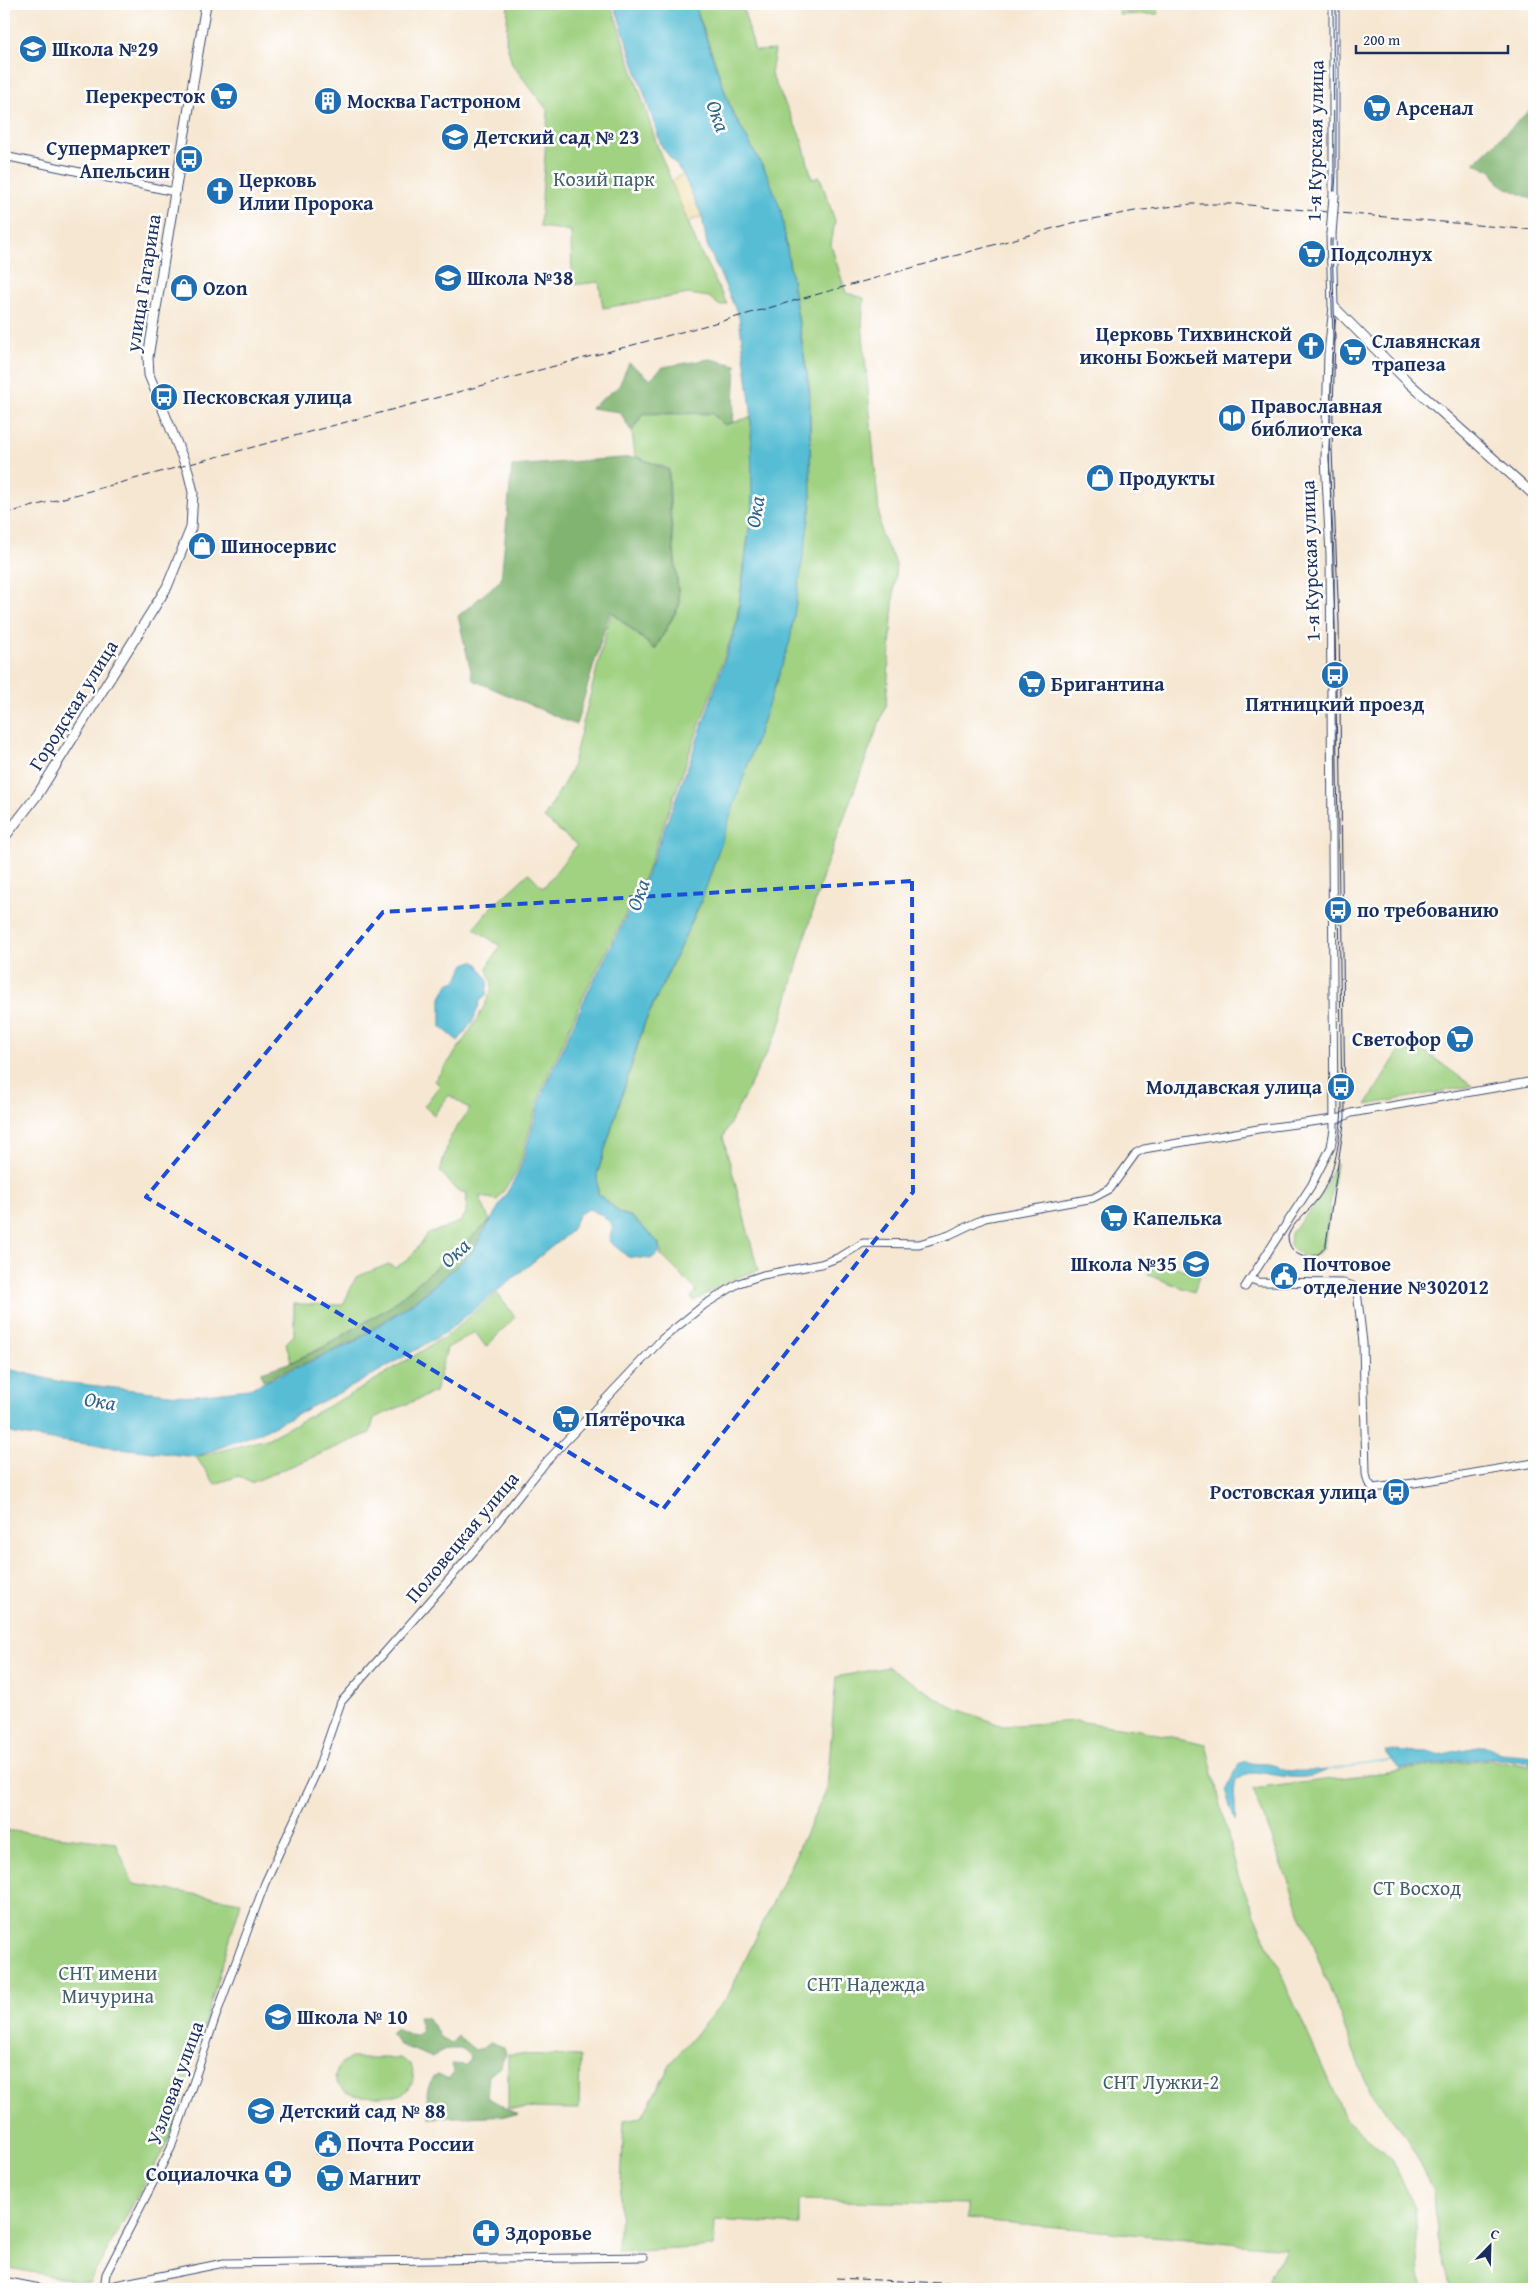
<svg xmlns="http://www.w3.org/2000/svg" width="1538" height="2293" viewBox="0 0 1538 2293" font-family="'Gentium Book Plus',serif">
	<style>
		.green { fill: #a0d282; stroke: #5e8070 }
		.forest { fill: #80b470; stroke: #4e7267 }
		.sand { fill: #eeda9e; stroke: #84847e }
		.water { fill: #57bdd4; stroke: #397699 }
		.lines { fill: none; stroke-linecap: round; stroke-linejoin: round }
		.stream { stroke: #57bdd4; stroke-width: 1 }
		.minor-casing { stroke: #3c4b6f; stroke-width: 9 }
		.major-casing { stroke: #3c4b6f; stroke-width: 11 }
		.minor { stroke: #fff; stroke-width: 7 }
		.major { stroke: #fff; stroke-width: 9 }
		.tram { stroke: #1b2f5e; stroke-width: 1 }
		.rail { stroke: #1b2f5e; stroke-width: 1; stroke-dasharray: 8 4; stroke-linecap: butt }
		.major-bridge-casing { stroke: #3c4b6f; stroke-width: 11; stroke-linecap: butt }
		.major-bridge { stroke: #fff; stroke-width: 9 }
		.marked { fill: none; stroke: #1d4ed8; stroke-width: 4; stroke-dasharray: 10 6; stroke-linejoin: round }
		.labels { text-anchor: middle; stroke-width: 5; stroke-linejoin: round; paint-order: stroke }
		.poi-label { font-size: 20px; font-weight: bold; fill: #1b2f5e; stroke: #fff; text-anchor: start }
		.street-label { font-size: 20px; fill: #1b2f5e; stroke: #fff }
		.park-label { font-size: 20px; fill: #436069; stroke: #fff }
		.water-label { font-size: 21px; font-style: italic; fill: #306187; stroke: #fff }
	</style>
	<rect width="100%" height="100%" fill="#fff"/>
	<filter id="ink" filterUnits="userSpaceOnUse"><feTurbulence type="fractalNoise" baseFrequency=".02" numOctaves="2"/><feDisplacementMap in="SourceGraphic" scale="10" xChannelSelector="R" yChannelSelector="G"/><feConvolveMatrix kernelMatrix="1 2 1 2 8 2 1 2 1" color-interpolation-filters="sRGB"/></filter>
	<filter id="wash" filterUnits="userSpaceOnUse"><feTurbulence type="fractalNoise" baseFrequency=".0096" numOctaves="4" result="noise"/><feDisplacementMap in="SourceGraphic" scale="20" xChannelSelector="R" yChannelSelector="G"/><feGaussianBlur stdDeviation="1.12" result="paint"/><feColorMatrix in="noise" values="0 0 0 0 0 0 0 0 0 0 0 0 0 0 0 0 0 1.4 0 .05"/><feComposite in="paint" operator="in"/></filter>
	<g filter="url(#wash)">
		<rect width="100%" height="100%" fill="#f6e7d2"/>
		<g class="green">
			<polygon points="508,4 611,4 658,148 698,247 727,304 720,306 709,297 689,294 603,308 599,282 572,285 571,231 540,227 548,111 512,64 506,41"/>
			<polygon points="695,4 742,4 755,51 775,50 771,74 802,140 812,179 820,177 835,221 831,245 846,293 864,298 862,324 881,535 896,563 886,705 824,871 779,1029 723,1137 758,1270 731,1280 694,1301 691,1297 697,1291 660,1254 662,1252 658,1242 631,1216 621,1213 598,1194 597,1175 645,1023 701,902 790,640 811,505 810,390 781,211 768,176 732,111"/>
			<polygon points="1134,4 1159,4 1158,14 1119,15 1119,11 1132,13"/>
			<path d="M 643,414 L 712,414 L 725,425 L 751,417 L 752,508 L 736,624 L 646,874 L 585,993 L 541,1092 L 517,1172 L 497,1200 L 479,1196 L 490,1221 L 388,1308 L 323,1347 L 291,1362 L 286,1343 L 294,1335 L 294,1304 L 343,1305 L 356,1277 L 389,1264 L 395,1268 L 409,1259 L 428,1234 L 460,1222 L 466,1213 L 467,1193 L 457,1191 L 440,1171 L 450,1137 L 470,1109 L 449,1095 L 434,1115 L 424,1106 L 440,1085 L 434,1081 C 448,1064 493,1002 492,983 C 491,978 487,973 487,968 L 500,946 L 474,928 L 489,910 L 529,873 L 543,888 L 577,845 L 544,818 L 571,771 L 611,612 L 655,650 L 680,605 L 671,517 L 669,469 L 635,456 L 632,432 Z"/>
			<polygon points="1407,1038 1472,1086 1366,1105"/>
			<path d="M 1336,1163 L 1324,1247 C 1319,1256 1310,1258 1300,1255 L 1290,1245 L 1291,1233 L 1321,1197 Z"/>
			<polygon points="1155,1259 1200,1276 1194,1292 1148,1275"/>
			<polygon points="497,1293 515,1317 486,1347 475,1332 447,1348 435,1392 374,1418 370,1433 251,1483 239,1476 215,1484 196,1457 267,1439 362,1388 449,1334"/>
			<polygon points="888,1667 950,1706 1003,1726 1076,1721 1139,1730 1206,1744 1238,1876 1345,2118 1389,2156 1415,2206 1419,2275 1424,2289 1265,2289 1285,2248 967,2219 967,2204 799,2200 799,2225 715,2220 714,2247 618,2252 624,2120 642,2117 673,2060 727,1998 827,1789 836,1677"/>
			<polygon points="1491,1759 1534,1767 1534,2289 1452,2289 1437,2238 1434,2191 1407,2138 1369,2091 1253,1789"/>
			<polygon points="4,1830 116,1843 133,1884 241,1902 170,2138 89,2283 4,2267"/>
			<polygon points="508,2054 580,2056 579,2109 508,2108"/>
			<path d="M 349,2058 L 400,2058 L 411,2065 C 416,2078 413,2088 400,2095 C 378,2095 341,2104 335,2077 L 339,2065 Z"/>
		</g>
		<g class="forest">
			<polygon points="1534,106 1534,200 1507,188 1499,183 1492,171 1474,163"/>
			<polygon points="710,359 736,365 733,422 725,425 712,413 643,413 631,431 620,412 591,408 619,386 629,363 650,379 663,367"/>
			<polygon points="636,457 668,470 670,517 679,605 655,649 610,610 576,725 473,680 458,616 501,580 512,466"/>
			<polygon points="490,1221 471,1254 417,1299 353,1342 263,1381 261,1372 292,1362 323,1348 389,1308"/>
			<path d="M 418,2017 L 427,2017 L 442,2039 L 451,2043 L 458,2036 L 475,2050 L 483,2048 L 490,2042 L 504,2047 L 506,2054 L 499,2068 L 489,2075 L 487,2097 L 518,2115 L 430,2118 C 429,2097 421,2093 437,2074 L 448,2079 L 454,2072 L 452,2064 L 467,2065 L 470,2056 L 462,2049 L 448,2049 L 431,2057 L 400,2045 L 390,2033 L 395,2028 L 404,2033 L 416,2035 L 422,2031 Z"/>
		</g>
		<polygon class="sand" points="683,174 702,216 688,222 671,181"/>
		<g class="water">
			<polygon points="614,4 694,4 732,112 768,176 781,211 809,390 811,506 790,641 701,902 644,1024 597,1175 598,1194 621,1214 631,1217 658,1242 660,1252 651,1259 628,1257 609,1241 613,1226 602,1215 589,1209 579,1214 570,1232 445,1333 353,1386 259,1433 195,1457 45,1439 4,1432 4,1368 61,1382 188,1396 249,1389 353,1343 417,1300 471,1254 519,1172 543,1092 587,994 647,875 691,758 737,624 752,508 751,409 739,317 707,245 702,216 683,174 662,147"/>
			<polygon points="473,961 478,964 488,981 486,995 481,999 473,1021 458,1041 441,1027 441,998 448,984 456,981 465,964"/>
			<polygon points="1483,1746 1501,1753 1534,1756 1534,1764 1493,1757 1399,1769 1385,1751 1428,1752 1437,1755"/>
			<path d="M 1246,1761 C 1256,1766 1263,1762 1273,1765 C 1277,1766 1280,1768 1284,1770 C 1289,1772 1321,1771 1327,1770 C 1302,1784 1279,1774 1253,1772 C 1250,1772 1240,1778 1236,1781 C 1232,1794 1237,1806 1235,1820 L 1225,1791 L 1240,1763 Z"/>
		</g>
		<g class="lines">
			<polyline class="stream" points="1327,1770 1392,1760"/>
		</g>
	</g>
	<g filter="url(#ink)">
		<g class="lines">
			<defs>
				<g id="minor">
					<polyline points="4,156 175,192"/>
					<polyline points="1250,1279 1259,1282 1343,1283 1351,1285 1357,1291 1363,1343 1366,1474 1368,1482 1373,1488 1414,1483 1534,1463"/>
					<polyline points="1245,1287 1311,1186 1331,1147 1334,1129 1330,555 1325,458 1328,354 1333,306"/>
					<polyline points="4,2281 45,2289"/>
					<polyline points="104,2288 106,2274 171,2148 217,2013 265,1883 318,1769 341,1702 482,1542 546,1462 662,1339 704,1305 739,1283 763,1275 821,1264 840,1257 863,1243 919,1244 949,1235 985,1218 1093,1198 1110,1189 1136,1153 1144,1149 1258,1129 1341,1118 1351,1113 1534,1081"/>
					<polyline points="96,2289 224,2263 644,2257"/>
				</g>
				<g id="major">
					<polyline points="1334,196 1334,4"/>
					<polyline points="1331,234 1333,306 1409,383 1534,495"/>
					<polyline points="4,838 38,794 167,587 191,528 193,492 188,471 149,375 148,357 206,4"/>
				</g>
			</defs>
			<use href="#minor" class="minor-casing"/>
			<use href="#major" class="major-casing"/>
			<use href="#minor" class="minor"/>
			<use href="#major" class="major"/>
			<path class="tram" d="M 1333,4 L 1334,183 L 1330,243 L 1333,337 L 1329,450 L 1335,624 L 1342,1108 C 1340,1139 1336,1175 1317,1200 C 1308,1212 1293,1222 1288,1236 C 1288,1259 1318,1265 1326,1244 L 1345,1117 L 1339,623 L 1332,450 L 1335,337 L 1332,243 L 1336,172 L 1336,4"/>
			<g class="rail">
				<polyline points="4,514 722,321 1072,223 1135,211 1191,204 1237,204 1534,230"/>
				<polyline points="836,2278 1070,2289"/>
			</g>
			<defs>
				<polyline id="major-bridge" points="1331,234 1334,196"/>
			</defs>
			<use href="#major-bridge" class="major-bridge-casing"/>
			<use href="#major-bridge" class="major-bridge"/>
		</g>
	</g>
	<path class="marked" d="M 912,881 L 913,1192 L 663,1509 L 146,1197 L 383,912 Z"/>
	<defs>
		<symbol id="school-disc" viewBox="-11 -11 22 22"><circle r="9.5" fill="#1f6fb2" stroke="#fff"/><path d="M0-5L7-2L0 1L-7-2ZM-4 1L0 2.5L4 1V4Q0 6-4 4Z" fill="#fff"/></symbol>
		<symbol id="supermarket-disc" viewBox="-11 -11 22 22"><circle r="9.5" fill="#1f6fb2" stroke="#fff"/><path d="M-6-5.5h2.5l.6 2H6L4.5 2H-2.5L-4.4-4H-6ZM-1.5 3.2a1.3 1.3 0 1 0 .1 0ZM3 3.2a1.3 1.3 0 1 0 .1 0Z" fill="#fff"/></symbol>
		<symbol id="building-disc" viewBox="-11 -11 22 22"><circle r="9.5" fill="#1f6fb2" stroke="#fff"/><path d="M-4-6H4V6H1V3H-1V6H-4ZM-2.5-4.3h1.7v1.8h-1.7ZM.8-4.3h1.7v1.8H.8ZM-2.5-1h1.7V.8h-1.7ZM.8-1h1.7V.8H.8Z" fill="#fff"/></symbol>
		<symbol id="bus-disc" viewBox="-11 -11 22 22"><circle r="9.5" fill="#1f6fb2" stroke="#fff"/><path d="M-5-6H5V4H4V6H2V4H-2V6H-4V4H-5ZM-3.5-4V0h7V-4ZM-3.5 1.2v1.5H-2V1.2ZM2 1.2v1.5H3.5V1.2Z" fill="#fff"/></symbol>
		<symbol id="church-disc" viewBox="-11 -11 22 22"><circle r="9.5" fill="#1f6fb2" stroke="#fff"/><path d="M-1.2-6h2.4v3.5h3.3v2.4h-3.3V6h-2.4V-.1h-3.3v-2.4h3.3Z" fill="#fff"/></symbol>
		<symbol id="shop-disc" viewBox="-11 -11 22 22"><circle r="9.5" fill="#1f6fb2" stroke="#fff"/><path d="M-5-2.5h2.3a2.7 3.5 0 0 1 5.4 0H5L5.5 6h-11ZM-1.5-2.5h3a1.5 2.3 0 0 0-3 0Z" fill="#fff"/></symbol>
		<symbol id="library-disc" viewBox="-11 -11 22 22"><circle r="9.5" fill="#1f6fb2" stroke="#fff"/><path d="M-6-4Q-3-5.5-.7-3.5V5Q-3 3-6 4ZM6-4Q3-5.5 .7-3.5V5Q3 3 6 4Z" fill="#fff"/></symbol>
		<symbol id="civic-disc" viewBox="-11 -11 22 22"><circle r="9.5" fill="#1f6fb2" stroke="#fff"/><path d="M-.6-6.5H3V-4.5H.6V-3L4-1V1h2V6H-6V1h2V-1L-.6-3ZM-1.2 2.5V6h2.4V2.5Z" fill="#fff"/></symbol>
		<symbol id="pharmacy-disc" viewBox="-11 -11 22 22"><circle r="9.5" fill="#1f6fb2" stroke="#fff"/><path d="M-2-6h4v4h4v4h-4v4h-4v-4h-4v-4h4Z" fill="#fff"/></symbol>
	</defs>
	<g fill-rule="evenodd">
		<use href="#school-disc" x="17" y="33" width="32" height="32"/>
		<use href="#supermarket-disc" x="208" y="80" width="32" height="32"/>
		<use href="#building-disc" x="312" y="85" width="32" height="32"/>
		<use href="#supermarket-disc" x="1361" y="92" width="32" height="32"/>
		<use href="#school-disc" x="439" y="121" width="32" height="32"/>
		<use href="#bus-disc" x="173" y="143" width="32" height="32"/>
		<use href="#church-disc" x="204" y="175" width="32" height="32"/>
		<use href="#supermarket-disc" x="1296" y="238" width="32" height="32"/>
		<use href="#school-disc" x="432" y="262" width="32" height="32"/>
		<use href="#shop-disc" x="168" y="272" width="32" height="32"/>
		<use href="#church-disc" x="1295" y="330" width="32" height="32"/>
		<use href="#supermarket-disc" x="1337" y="336" width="32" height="32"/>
		<use href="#bus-disc" x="148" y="381" width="32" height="32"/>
		<use href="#library-disc" x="1216" y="402" width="32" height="32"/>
		<use href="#shop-disc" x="1084" y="462" width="32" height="32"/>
		<use href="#shop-disc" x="186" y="530" width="32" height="32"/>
		<use href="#bus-disc" x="1319" y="659" width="32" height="32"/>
		<use href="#supermarket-disc" x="1016" y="668" width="32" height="32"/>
		<use href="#bus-disc" x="1322" y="894" width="32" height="32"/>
		<use href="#supermarket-disc" x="1444" y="1023" width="32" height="32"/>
		<use href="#bus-disc" x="1325" y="1071" width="32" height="32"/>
		<use href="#supermarket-disc" x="1098" y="1202" width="32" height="32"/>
		<use href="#school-disc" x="1180" y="1248" width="32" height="32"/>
		<use href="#civic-disc" x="1268" y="1260" width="32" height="32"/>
		<use href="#supermarket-disc" x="550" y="1403" width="32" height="32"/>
		<use href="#bus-disc" x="1380" y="1476" width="32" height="32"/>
		<use href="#school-disc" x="262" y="2001" width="32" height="32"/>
		<use href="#school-disc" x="245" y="2095" width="32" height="32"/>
		<use href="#civic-disc" x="312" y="2128" width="32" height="32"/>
		<use href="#pharmacy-disc" x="262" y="2158" width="32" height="32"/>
		<use href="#supermarket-disc" x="314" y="2162" width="32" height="32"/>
		<use href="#pharmacy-disc" x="470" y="2217" width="32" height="32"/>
	</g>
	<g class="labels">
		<g class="poi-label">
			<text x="52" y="56">Школа №29</text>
			<text x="205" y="103" text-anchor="end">Перекресток</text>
			<text x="347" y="108">Москва Гастроном</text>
			<text x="1396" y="115">Арсенал</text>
			<text x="474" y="144">Детский сад № 23</text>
			<text x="170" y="155" text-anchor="end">Супермаркет<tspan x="170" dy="23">Апельсин</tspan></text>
			<text x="239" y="187">Церковь<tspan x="239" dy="23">Илии Пророка</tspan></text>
			<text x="1331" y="261">Подсолнух</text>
			<text x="467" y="285">Школа №38</text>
			<text x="203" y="295">Ozon</text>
			<text x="1292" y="341" text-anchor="end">Церковь Тихвинской<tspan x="1292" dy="23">иконы Божьей матери</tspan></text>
			<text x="1372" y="348">Славянская<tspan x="1372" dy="23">трапеза</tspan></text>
			<text x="183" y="404">Песковская улица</text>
			<text x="1251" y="413">Православная<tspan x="1251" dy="23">библиотека</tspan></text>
			<text x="1119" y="485">Продукты</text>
			<text x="221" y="553">Шиносервис</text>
			<text x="1051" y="691">Бригантина</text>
			<text x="1335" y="711" text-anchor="middle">Пятницкий проезд</text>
			<text x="1357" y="917">по требованию</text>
			<text x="1441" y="1046" text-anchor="end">Светофор</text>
			<text x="1322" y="1094" text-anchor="end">Молдавская улица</text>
			<text x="1133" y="1225">Капелька</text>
			<text x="1177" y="1271" text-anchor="end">Школа №35</text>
			<text x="1303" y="1271">Почтовое<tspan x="1303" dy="23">отделение №302012</tspan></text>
			<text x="585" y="1426">Пятёрочка</text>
			<text x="1377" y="1499" text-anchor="end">Ростовская улица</text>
			<text x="297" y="2024">Школа № 10</text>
			<text x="280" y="2118">Детский сад № 88</text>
			<text x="347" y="2151">Почта России</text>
			<text x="259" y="2181" text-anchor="end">Социалочка</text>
			<text x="349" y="2185">Магнит</text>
			<text x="505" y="2240">Здоровье</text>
		</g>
		<g class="street-label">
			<text transform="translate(1315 141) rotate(-89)" y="7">1-я Курская улица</text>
			<text transform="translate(143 283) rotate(-81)" y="7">улица Гагарина</text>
			<text transform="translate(1310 561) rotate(-92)" y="7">1-я Курская улица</text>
			<text transform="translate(73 705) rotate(-58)" y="7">Городская улица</text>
			<text transform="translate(462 1537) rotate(-50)" y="7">Половецкая улица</text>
			<text transform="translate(175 2083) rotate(-70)" y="7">Узловая улица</text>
		</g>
		<g class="park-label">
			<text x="604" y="186">Козий парк</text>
			<text x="1417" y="1895">СТ Восход</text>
			<text x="108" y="1980">СНТ имени<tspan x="108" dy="23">Мичурина</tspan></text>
			<text x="866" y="1991">СНТ Надежда</text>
			<text x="1161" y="2089">СНТ Лужки-2</text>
		</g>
		<g class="water-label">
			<text transform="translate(718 116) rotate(70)" y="7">Ока</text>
			<text transform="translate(755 512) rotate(-81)" y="7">Ока</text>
			<text transform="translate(638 895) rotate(-71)" y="7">Ока</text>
			<text transform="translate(455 1253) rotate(-43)" y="7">Ока</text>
			<text transform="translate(100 1401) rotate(9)" y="7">Ока</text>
		</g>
	</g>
	<rect width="1538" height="2293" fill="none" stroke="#fff" stroke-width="20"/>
	<g transform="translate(1490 2246) rotate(23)" stroke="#ffffff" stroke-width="4" paint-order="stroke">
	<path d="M0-4L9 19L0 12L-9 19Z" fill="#1b2f5e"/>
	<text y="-8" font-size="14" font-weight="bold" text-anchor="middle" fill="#1b2f5e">С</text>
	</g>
	<path d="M1356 45v8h152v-8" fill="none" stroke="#1b2f5e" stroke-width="2.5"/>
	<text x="1363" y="45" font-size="15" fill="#1b2f5e" stroke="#ffffff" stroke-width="4" paint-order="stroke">200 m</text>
</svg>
